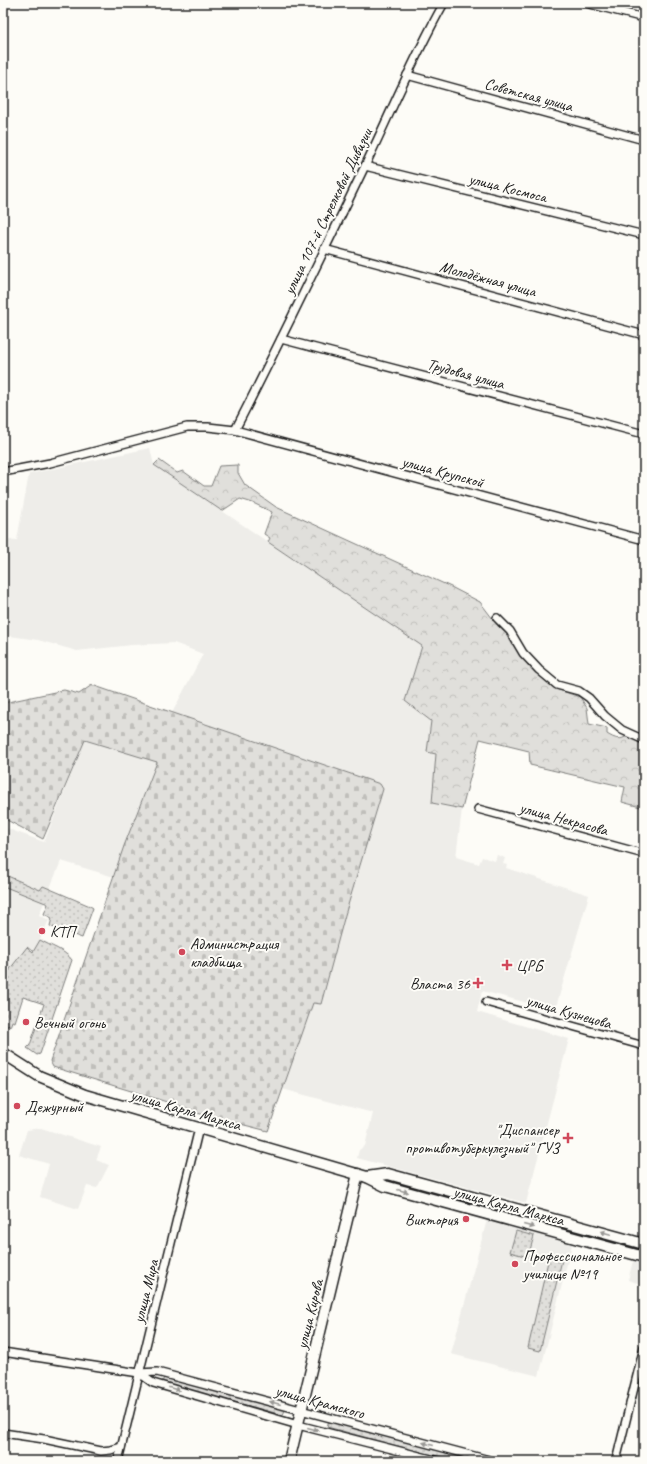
<svg xmlns="http://www.w3.org/2000/svg" width="647" height="1464" viewBox="0 0 647 1464" font-family="Caveat,sans-serif">
	<style>
		.built { fill: #eeede9 }
		.grass { fill: url(#grass-dots); stroke: #7e7e7c }
		.forest { fill: url(#forest-crowns); stroke: #7e7e7c }
		.cemetery { fill: url(#cemetery-stones); stroke: #7e7e7c }
		.lines { fill: none; stroke-linecap: round; stroke-linejoin: round }
		.street-casing { stroke: #1c1c1c; stroke-width: 10 }
		.secondary-casing { stroke: #1c1c1c; stroke-width: 13 }
		.street { stroke: #fdfcf7; stroke-width: 7 }
		.secondary { stroke: #fdfcf7; stroke-width: 10 }
		.oneway { fill: #989794 }
		.poi-dot { fill: #d1495b; stroke: #fdfcf7; stroke-width: 1.5 }
		.labels { text-anchor: middle; stroke-width: 4; stroke-linejoin: round; paint-order: stroke }
		.street-label { font-size: 16px; fill: #1c1c1c; stroke: #fdfcf7 }
		.poi-label { font-size: 16px; fill: #1c1c1c; stroke: #fdfcf7; text-anchor: start }
	</style>
	<defs>
		<pattern id="grass-dots" width="8" height="8" patternUnits="userSpaceOnUse"><rect width="8" height="8" fill="#e0dfdb"/><path d="M2 2h.1M6 6h.1" fill="none" stroke="#c0bfbb" stroke-width="1.8" stroke-linecap="round"/></pattern>
		<pattern id="forest-crowns" width="20" height="18" patternUnits="userSpaceOnUse"><rect width="20" height="18" fill="#e0dfdb"/><path d="M2 6a3 3 0 1 1 6 0M12 15a3 3 0 1 1 6 0" fill="none" stroke="#c0bfbb"/></pattern>
		<pattern id="cemetery-stones" width="16" height="16" patternUnits="userSpaceOnUse"><rect width="16" height="16" fill="#e0dfdb"/><path d="M2 7V4a2 2 0 0 1 4 0v3zM10 15v-3a2 2 0 0 1 4 0v3z" fill="#c0bfbb"/></pattern>
	</defs>
	<rect width="100%" height="100%" fill="#fdfcf7"/>
	<filter id="ink" filterUnits="userSpaceOnUse"><feTurbulence type="fractalNoise" baseFrequency=".025" numOctaves="2"/><feDisplacementMap in="SourceGraphic" scale="8" xChannelSelector="R" yChannelSelector="G"/><feConvolveMatrix kernelMatrix="1 2 1 2 8 2 1 2 1" color-interpolation-filters="sRGB"/></filter>
	<g filter="url(#ink)">
		<g class="built">
			<polygon points="150,448 154,465 422,646 405,701 431,721 427,752 436,754 432,803 462,809 456,857 479,864 482,857 495,861 497,855 505,858 503,864 507,865 506,868 589,895 555,1010 482,991 477,1012 569,1039 526,1203 357,1158 359,1150 365,1146 373,1113 282,1089 313,1003 321,1004 345,915 383,789 380,785 172,713 203,654 174,643 132,645 77,651 38,640 3,635 3,544 4,539 17,540 29,474"/>
			<polygon points="85,740 157,761 114,877 61,861 39,915 49,920 40,939 51,945 3,1011 3,827 44,842"/>
			<polygon points="41,1128 101,1147 96,1160 109,1165 97,1188 87,1186 78,1209 40,1197 49,1164 19,1155 27,1130"/>
			<polygon points="487,1220 572,1244 539,1376 451,1354"/>
			<polygon points="633,1261 644,1264 644,1285 628,1280"/>
		</g>
		<g class="grass">
			<polygon points="3,874 40,890 43,886 90,906 93,908 82,938 50,926 52,918 44,914 48,904 3,886"/>
			<path d="M 40,940 C 50,946 65,950 72,960 L 40,1054 L 37,1055 L 27,1048 L 30,1045 L 44,1004 L 23,997 L 15,1022 L 12,1021 L 10,1027 L 8,1025 L 4,1032 L 3,978 L 27,947 L 33,952 Z"/>
			<polygon points="403,1183 644,1247 644,1254 402,1188"/>
			<polygon points="516,1231 534,1236 528,1257 510,1252"/>
			<polygon points="549,1257 562,1260 540,1351 528,1348"/>
			<polygon points="164,1377 285,1410 283,1415 162,1383"/>
			<polygon points="329,1420 482,1461 454,1461 327,1427"/>
		</g>
		<path class="forest" d="M 159,460 L 177,473 L 183,471 L 204,486 L 211,486 L 219,466 L 238,465 L 238,473 L 245,485 L 276,507 L 451,587 L 480,602 L 499,627 L 507,634 L 520,654 L 536,672 L 556,689 L 580,697 L 587,708 L 589,724 L 607,728 L 607,734 C 615,739 621,741 628,735 L 644,744 L 644,808 L 622,802 L 625,787 L 530,765 L 529,751 L 480,739 L 462,809 L 432,803 L 436,754 L 427,752 L 431,721 L 405,701 L 422,646 L 268,542 L 270,538 L 264,534 L 272,512 L 253,503 L 240,499 L 222,511 L 154,465 Z"/>
		<polygon class="cemetery" points="92,685 380,784 383,789 345,915 321,1004 313,1003 268,1131 193,1112 193,1110 53,1067 50,1061 124,846 157,762 85,740 43,839 3,818 3,703 64,690 79,694"/>
		<g class="lines">
			<defs>
				<g id="street">
					<polyline points="586,3 644,18"/>
					<polyline points="407,75 644,140"/>
					<polyline points="365,166 644,235"/>
					<polyline points="324,249 644,335"/>
					<polyline points="281,339 644,434"/>
					<path d="M 235,430 C 280,343 322,255 365,166 C 391,112 414,56 444,3"/>
					<polyline points="3,472 50,463 187,427 208,427 235,430 644,540"/>
					<polyline points="497,618 510,631 523,653 539,670 557,685 579,691 589,698 605,716 622,730 644,740"/>
					<polyline points="478,809 644,854"/>
					<polyline points="486,1002 644,1046"/>
					<polyline points="3,1352 139,1373 157,1372 493,1461"/>
					<polyline points="139,1373 153,1383 298,1425 439,1461"/>
					<polyline points="3,1433 44,1439 101,1451 111,1450 121,1447"/>
					<polyline points="118,1461 199,1128"/>
					<polyline points="616,1461 644,1347"/>
				</g>
				<g id="secondary">
					<polyline points="3,1053 39,1076 85,1095 367,1177 385,1186 644,1257"/>
					<polyline points="367,1177 388,1174 644,1244"/>
					<polyline points="289,1461 358,1174"/>
				</g>
			</defs>
			<use href="#street" class="street-casing"/>
			<use href="#secondary" class="secondary-casing"/>
			<use href="#street" class="street"/>
			<use href="#secondary" class="secondary"/>
		</g>
		<defs><path id="oneway-solid" d="M-6-.8H1V-3.2L6.5 0L1 3.2V.8H-6Z"/></defs>
		<g class="oneway">
			<use href="#oneway-solid" transform="translate(403 1191) rotate(15)"/>
			<use href="#oneway-solid" transform="translate(529 1226) rotate(15)"/>
			<use href="#oneway-solid" transform="translate(606 1233) rotate(-165)"/>
			<use href="#oneway-solid" transform="translate(174 1389) rotate(16)"/>
			<use href="#oneway-solid" transform="translate(275 1403) rotate(-165)"/>
			<use href="#oneway-solid" transform="translate(313 1429) rotate(14)"/>
			<use href="#oneway-solid" transform="translate(428 1444) rotate(-165)"/>
		</g>
	</g>
	<g class="poi-dot">
		<circle cx="42" cy="931" r="4"/>
		<circle cx="182" cy="952" r="4"/>
		<path d="M505 959h4v4h4v4h-4v4h-4v-4h-4v-4h4z"/>
		<path d="M476 977h4v4h4v4h-4v4h-4v-4h-4v-4h4z"/>
		<circle cx="26" cy="1022" r="4"/>
		<circle cx="17" cy="1106" r="4"/>
		<path d="M566 1132h4v4h4v4h-4v4h-4v-4h-4v-4h4z"/>
		<circle cx="466" cy="1219" r="4"/>
		<circle cx="515" cy="1264" r="4"/>
	</g>
	<g class="labels">
		<g class="street-label">
			<text transform="translate(529 94) rotate(15)" y="6">Советская улица</text>
			<text transform="translate(508 187) rotate(14)" y="6">улица Космоса</text>
			<text transform="translate(327 211) rotate(-64)" y="6">улица 107-й Стрелковой Дивизии</text>
			<text transform="translate(488 278) rotate(15)" y="6">Молодёжная улица</text>
			<text transform="translate(466 373) rotate(15)" y="6">Трудовая улица</text>
			<text transform="translate(443 471) rotate(15)" y="6">улица Крупской</text>
			<text transform="translate(564 818) rotate(15)" y="6">улица Некрасова</text>
			<text transform="translate(569 1011) rotate(16)" y="6">улица Кузнецова</text>
			<text transform="translate(186 1109) rotate(16)" y="6">улица Карла Маркса</text>
			<text transform="translate(509 1205) rotate(15)" y="6">улица Карла Маркса</text>
			<text transform="translate(145 1291) rotate(-76)" y="6">улица Мира</text>
			<text transform="translate(309 1314) rotate(-76)" y="6">улица Кирова</text>
			<text transform="translate(320 1401) rotate(15)" y="6">улица Крамского</text>
		</g>
		<g class="poi-label">
			<text x="50" y="937">КТП</text>
			<text x="190" y="949">Администрация<tspan x="190" dy="18">кладбища</tspan></text>
			<text x="516" y="971">ЦРБ</text>
			<text x="470" y="989" text-anchor="end">Власта 36</text>
			<text x="34" y="1028">Вечный огонь</text>
			<text x="25" y="1112">Дежурный</text>
			<text x="559" y="1135" text-anchor="end">"Диспансер<tspan x="559" dy="18">противотуберкулезный" ГУЗ</tspan></text>
			<text x="458" y="1225" text-anchor="end">Виктория</text>
			<text x="523" y="1261">Профессиональное<tspan x="523" dy="18">училище №19</tspan></text>
		</g>
	</g>
	<rect width="647" height="1464" fill="none" stroke="#fdfcf7" stroke-width="16"/>
	<rect x="8" y="8" width="631" height="1448" fill="none" stroke="#1c1c1c" stroke-width="1.5" filter="url(#ink)"/>
</svg>
